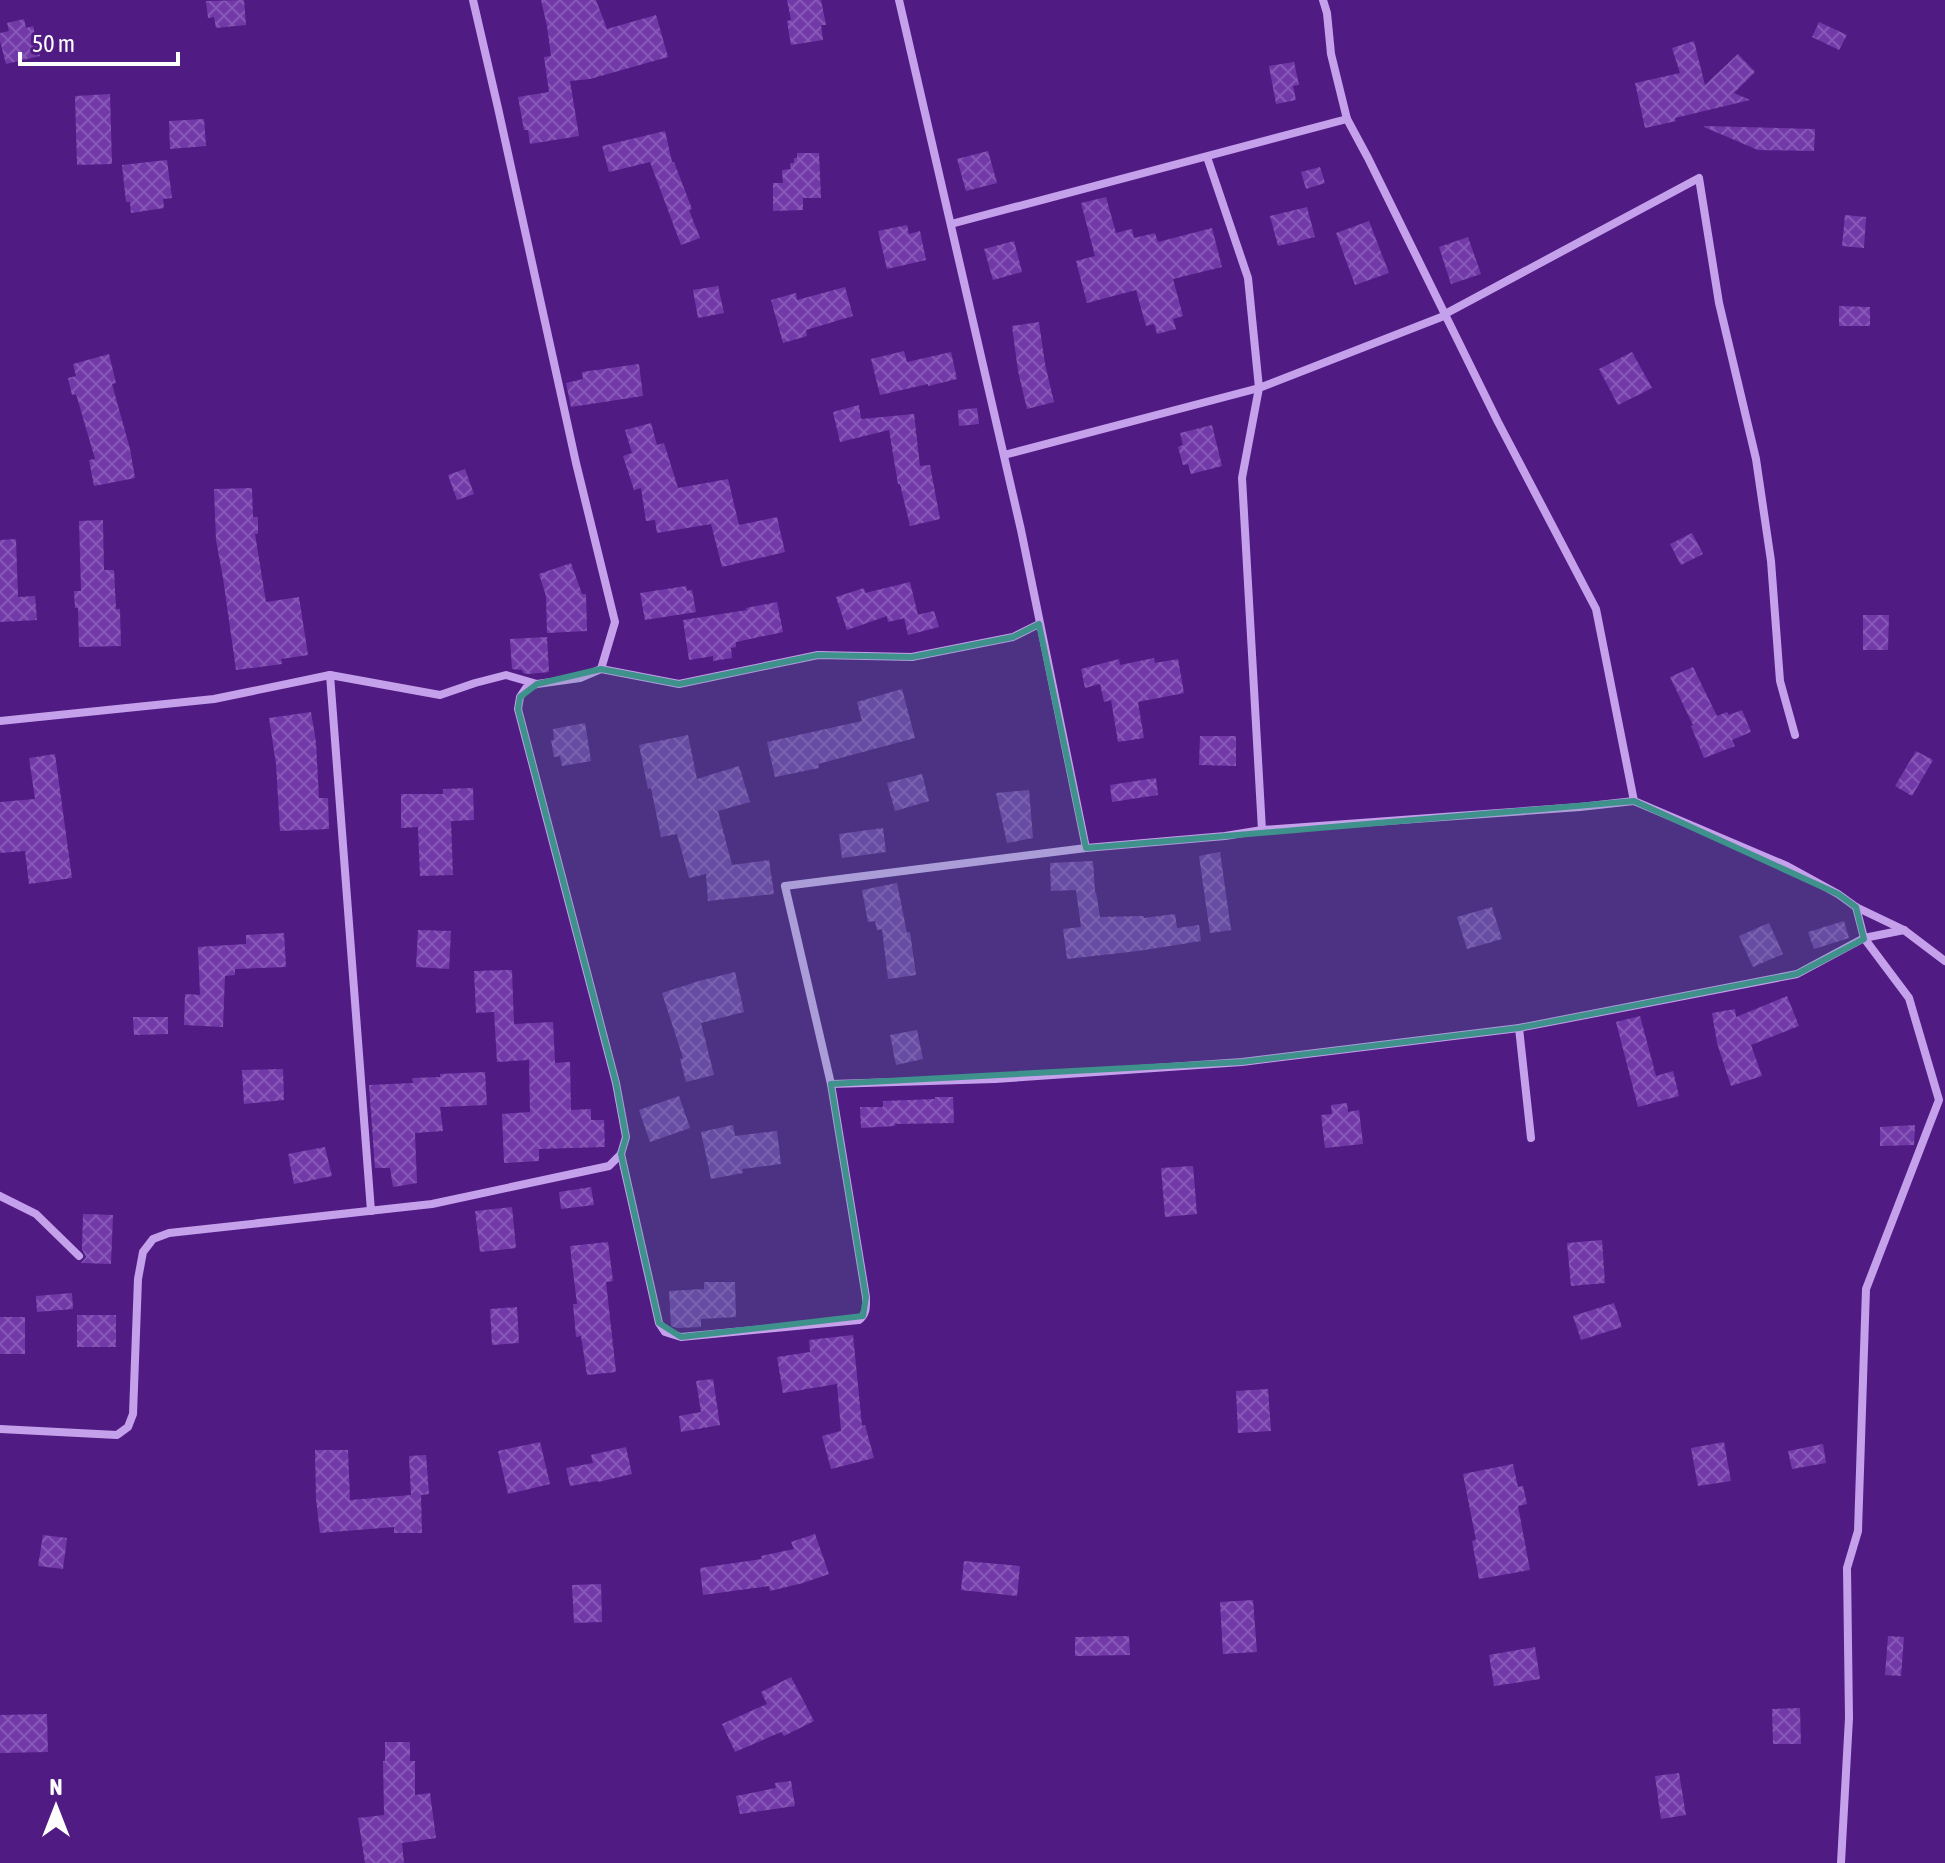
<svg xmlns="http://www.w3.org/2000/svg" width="1945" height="1863" viewBox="0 0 1945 1863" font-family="'Asap Condensed',sans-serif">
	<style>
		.building { fill: url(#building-cross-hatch) }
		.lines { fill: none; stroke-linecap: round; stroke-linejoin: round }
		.minor { stroke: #c5a0eb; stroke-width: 8 }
		.marked { fill: #3f918b; fill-opacity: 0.2; stroke: #3f918b; stroke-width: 6; stroke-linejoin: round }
	</style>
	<defs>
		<pattern id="building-cross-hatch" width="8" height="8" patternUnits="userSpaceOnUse" patternTransform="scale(2)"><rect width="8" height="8" fill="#723aa9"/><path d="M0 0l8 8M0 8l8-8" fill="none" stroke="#8758b6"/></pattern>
	</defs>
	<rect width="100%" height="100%" fill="#501b83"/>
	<g class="building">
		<polygon points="244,0 246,25 216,28 214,17 208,18 206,1"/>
		<polygon points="541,0 596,0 607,29 656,15 668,57 590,79 570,81 579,136 530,144 528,130 524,130 518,97 549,92 544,57 551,56 547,26"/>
		<polygon points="787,0 821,0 826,25 821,25 823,40 791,45 787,21 791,20"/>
		<polygon points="24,19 26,28 33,26 40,56 6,64 0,41 0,33 9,31 7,23"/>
		<polygon points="1819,22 1847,35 1839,50 1812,37"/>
		<polygon points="1694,41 1705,85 1738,54 1755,72 1734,93 1750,100 1675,118 1676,121 1645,128 1635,83 1680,73 1672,48"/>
		<polygon points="1294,62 1299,85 1293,86 1296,100 1276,104 1269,66"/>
		<polygon points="110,94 112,164 77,165 75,96"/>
		<polygon points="204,119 206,146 170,149 169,121"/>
		<polygon points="1704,126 1815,129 1814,151 1758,150 1704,127"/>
		<polygon points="665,131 672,162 674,162 692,209 689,210 700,238 681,245 650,162 609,172 602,146"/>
		<polygon points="988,151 997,183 966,191 957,159"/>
		<polygon points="797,153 819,153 821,198 803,198 803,210 773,211 773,183 783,183 782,170 791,169 790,163 794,163 794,158 797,158"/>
		<polygon points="167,160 172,198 163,199 164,208 131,213 130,202 126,202 122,165"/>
		<polygon points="1320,167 1325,183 1306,189 1301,172"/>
		<polygon points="1106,197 1116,233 1132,229 1134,238 1155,233 1158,242 1212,228 1222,267 1173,279 1183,316 1173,319 1176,329 1157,334 1154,324 1146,326 1136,290 1087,303 1076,261 1095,256 1081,203"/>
		<polygon points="1307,207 1315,237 1278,246 1270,216"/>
		<polygon points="1845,215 1866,217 1864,248 1842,246"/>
		<polygon points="1369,221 1389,273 1355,285 1336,233"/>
		<polygon points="907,225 909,234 920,231 926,260 887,269 878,231"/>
		<polygon points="1468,237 1481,274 1451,284 1439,247"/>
		<polygon points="1014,241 1022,272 993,280 984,249"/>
		<polygon points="718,286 724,313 698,318 693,290"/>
		<polygon points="845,287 853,316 806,330 807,336 783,343 771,300 796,293 797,300"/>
		<polygon points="1839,306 1870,307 1870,326 1839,326"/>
		<polygon points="1039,322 1045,364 1054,402 1027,409 1018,371 1012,326"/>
		<polygon points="904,351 907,362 951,352 957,379 928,386 928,384 880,395 871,359"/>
		<polygon points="1632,352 1652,388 1618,405 1599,369"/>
		<polygon points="109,354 116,383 112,384 130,449 135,478 94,486 89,460 95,459 76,394 72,395 68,378 76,376 73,364"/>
		<polygon points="639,364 643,396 571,407 566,383 583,379 582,372"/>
		<polygon points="859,405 861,419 914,414 920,466 930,465 940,519 910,526 900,484 898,484 889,430 840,442 833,412"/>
		<polygon points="977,408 979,424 959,426 958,410"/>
		<polygon points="651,423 657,445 664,443 678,488 728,479 739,525 777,517 785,552 722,567 711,524 657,533 655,520 646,521 641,488 634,490 623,456 632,453 625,430"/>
		<polygon points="1212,425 1222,466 1191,474 1188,464 1183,465 1178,447 1183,445 1180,433"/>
		<polygon points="465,469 474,494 457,500 448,475"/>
		<polygon points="252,488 253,517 258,517 258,534 255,534 266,602 299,597 308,655 281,659 282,664 236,670 223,578 216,540 214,489"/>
		<polygon points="103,520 104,570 114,570 116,609 120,609 121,646 79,647 78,608 75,608 74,591 81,591 79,521"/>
		<polygon points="1692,533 1703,554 1681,565 1670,544"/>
		<polygon points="16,539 18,597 35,596 37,620 0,622 0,540"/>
		<polygon points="571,563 582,594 586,594 587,631 547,633 546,596 539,574"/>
		<polygon points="910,582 918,615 888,622 887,616 847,630 836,597 864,588 865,593"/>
		<polygon points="686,586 687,591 692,590 696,612 645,620 640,593"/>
		<polygon points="777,602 783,632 736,642 736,647 731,648 732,658 713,661 713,656 689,660 683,620 747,610 746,608"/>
		<polygon points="934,611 939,627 908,635 904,618"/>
		<polygon points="1863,615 1889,615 1888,650 1863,650"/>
		<polygon points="547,637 549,672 528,674 523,673 522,670 512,669 510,639"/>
		<polygon points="1154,658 1155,663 1178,659 1184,693 1138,702 1144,738 1118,742 1111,700 1104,702 1100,684 1085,688 1081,669 1119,659 1120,665"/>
		<polygon points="1693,667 1717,716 1727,712 1729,715 1742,710 1751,732 1732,740 1735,746 1704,758 1691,726 1693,725 1670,677"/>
		<polygon points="902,689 915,738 818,764 819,768 775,777 767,742 862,721 857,702"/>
		<polygon points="311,712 316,742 319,798 328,798 329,829 280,831 276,764 269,718"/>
		<polygon points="585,723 591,761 562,766 560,756 554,757 551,740 554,740 553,729"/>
		<polygon points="688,735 697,779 739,766 750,802 718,811 732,865 769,860 774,894 708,901 706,874 689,878 677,834 661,837 651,788 648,789 639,745"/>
		<polygon points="1200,736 1236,736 1236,766 1199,765"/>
		<polygon points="1916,751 1933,760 1912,796 1895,786"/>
		<polygon points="55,754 72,878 29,884 25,851 0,853 0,802 35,799 29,758"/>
		<polygon points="922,774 929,801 895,811 887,783"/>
		<polygon points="1156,778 1158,795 1112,802 1110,785"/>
		<polygon points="473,788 474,820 451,821 453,875 420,876 418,827 401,828 401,794 443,794 443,789"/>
		<polygon points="1029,790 1033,838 1007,843 996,793"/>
		<polygon points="883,828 886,852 842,858 839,834"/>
		<polygon points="1220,852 1231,930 1210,933 1199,856"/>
		<polygon points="1093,861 1095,892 1096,892 1100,917 1144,916 1144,918 1175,914 1177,928 1199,925 1201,941 1138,951 1067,959 1063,929 1081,927 1076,890 1051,891 1050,863"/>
		<polygon points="897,883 907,933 910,932 916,975 888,979 882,929 877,930 875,921 868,922 862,890"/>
		<polygon points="1492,907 1502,939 1467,949 1457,917"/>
		<polygon points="1844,921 1849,938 1814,949 1808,932"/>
		<polygon points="1769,923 1783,954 1753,967 1739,936"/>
		<polygon points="418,930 451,931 449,969 416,967"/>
		<polygon points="284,933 286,967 235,969 235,975 225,976 223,1027 184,1025 185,994 200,995 198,947 246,944 246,935"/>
		<polygon points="512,970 514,1024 553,1022 555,1063 570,1062 571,1110 591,1109 591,1120 604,1120 605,1147 539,1149 539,1161 504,1163 502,1114 530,1112 529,1060 497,1062 494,1012 476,1013 474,971"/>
		<polygon points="735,972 744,1012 701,1023 714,1075 686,1082 680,1059 683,1058 662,993 699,981"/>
		<polygon points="1787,996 1799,1026 1751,1045 1762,1076 1731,1086 1717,1043 1712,1013 1735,1009 1736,1017"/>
		<polygon points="1640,1016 1656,1076 1673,1071 1679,1096 1638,1107 1616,1022"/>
		<polygon points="133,1017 168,1017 168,1034 134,1035"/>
		<polygon points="917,1030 923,1059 896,1065 890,1035"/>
		<polygon points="283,1069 284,1100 244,1104 242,1070"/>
		<polygon points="485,1072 487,1105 440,1107 443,1131 415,1133 417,1183 393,1187 390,1168 375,1168 369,1085 413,1083 412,1078 440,1077 440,1074"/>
		<polygon points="679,1096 690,1128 650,1142 639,1110"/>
		<polygon points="935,1097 953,1097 954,1123 895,1124 895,1126 861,1128 860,1107 883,1107 883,1101 935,1099"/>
		<polygon points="1347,1103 1348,1112 1359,1110 1363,1144 1325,1148 1321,1115 1332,1114 1331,1105"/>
		<polygon points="733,1125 735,1136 777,1131 781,1164 742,1169 743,1173 711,1179 701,1132"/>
		<polygon points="1915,1125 1914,1145 1880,1146 1880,1127"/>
		<polygon points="325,1147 332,1176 294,1184 288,1154"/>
		<polygon points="1193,1166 1197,1214 1165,1217 1161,1168"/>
		<polygon points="591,1187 594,1205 561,1209 559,1192"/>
		<polygon points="512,1207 516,1248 480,1252 475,1211"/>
		<polygon points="83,1214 113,1215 111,1264 81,1263 86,1257 82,1249"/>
		<polygon points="1602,1240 1605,1283 1571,1286 1567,1243"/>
		<polygon points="608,1242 613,1281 606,1282 616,1372 587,1375 581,1336 576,1337 573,1304 577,1304 570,1246"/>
		<polygon points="704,1282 735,1282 736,1317 701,1319 701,1327 677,1328 671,1326 669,1291 704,1289"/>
		<polygon points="72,1293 73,1309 37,1312 36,1296"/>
		<polygon points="1614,1303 1622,1327 1581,1340 1573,1316"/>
		<polygon points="517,1307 519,1343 492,1345 490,1309"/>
		<rect x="77" y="1315" width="39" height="32"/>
		<rect x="0" y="1317" width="25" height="37"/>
		<polygon points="853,1335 862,1426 865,1425 874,1458 831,1469 822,1436 841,1431 837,1384 783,1393 777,1357 810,1352 809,1340"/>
		<polygon points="713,1379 720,1425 681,1432 679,1416 701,1412 696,1381"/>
		<polygon points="1268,1389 1271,1431 1238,1433 1236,1391"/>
		<polygon points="540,1442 550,1484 508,1494 498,1451"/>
		<polygon points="1724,1442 1731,1481 1698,1486 1691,1448"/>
		<polygon points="1823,1444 1826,1463 1792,1469 1788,1451"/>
		<polygon points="626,1447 632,1474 598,1482 598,1481 570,1486 566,1468 593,1463 591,1455"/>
		<polygon points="315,1450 348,1450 350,1500 411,1495 409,1456 426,1455 429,1494 421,1495 422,1533 394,1533 394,1527 320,1533 316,1499"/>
		<polygon points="1513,1464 1518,1487 1523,1486 1527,1504 1518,1506 1530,1570 1479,1579 1472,1541 1476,1540 1463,1474"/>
		<polygon points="815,1534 829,1574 803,1583 770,1591 769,1586 703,1595 700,1568 762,1559 761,1556 794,1549 791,1542"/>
		<polygon points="43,1535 67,1538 63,1569 38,1566"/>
		<polygon points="964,1561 1020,1566 1017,1596 961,1590"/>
		<polygon points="601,1584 602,1622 574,1623 572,1585"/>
		<polygon points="1253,1600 1257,1652 1223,1654 1220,1602"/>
		<polygon points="1129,1636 1130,1655 1075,1656 1075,1637"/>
		<polygon points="1888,1636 1904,1637 1901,1676 1885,1675"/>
		<polygon points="1535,1647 1540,1679 1494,1686 1489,1655"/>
		<polygon points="791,1677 814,1721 784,1736 781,1732 735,1752 722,1724 767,1704 761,1692"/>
		<polygon points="1800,1708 1801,1744 1773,1744 1772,1709"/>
		<polygon points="47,1714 48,1752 0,1753 0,1715"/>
		<polygon points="385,1742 410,1742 410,1761 415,1761 415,1795 430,1793 436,1838 402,1843 404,1863 365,1863 358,1818 384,1815 383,1761 385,1761"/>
		<polygon points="1679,1773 1686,1815 1661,1819 1655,1776"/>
		<polygon points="791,1781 795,1806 740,1814 736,1796 776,1788 775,1783"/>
	</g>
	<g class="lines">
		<g class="minor">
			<polyline points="899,0 1021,530 1086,848"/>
			<polyline points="1323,0 1327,13 1331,54 1347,119 1368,158 1498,422 1596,609 1634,801 1787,866 1838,894 1856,907 1904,930 1945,961"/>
			<polyline points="1207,157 1248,278 1259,388 1242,478 1262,830"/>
			<polyline points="951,224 1347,119"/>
			<polyline points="1004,455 1259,388 1444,316 1445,314 1699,178 1719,303 1756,459 1771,561 1780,681 1795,735"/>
			<polyline points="601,669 679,684 818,655 912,657 1013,637 1039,624"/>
			<polyline points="330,675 371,1211"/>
			<polyline points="0,721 214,699 330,675 440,695 475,683 506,675 537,684"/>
			<polyline points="1519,1028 1531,1138"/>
			<polyline points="831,1084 995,1079 1242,1062 1519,1028 1797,974 1864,938 1904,930"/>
			<path d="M 621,1154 L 659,1323 L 665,1332 L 681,1337 L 859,1320 C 867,1314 866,1306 866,1297 L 831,1084 L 785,886 L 1086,848 L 1225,836 L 1262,830 L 1580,807 L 1634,801"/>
			<polyline points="0,1196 36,1214 79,1256"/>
			<polyline points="0,1429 117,1435 128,1427 133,1414 138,1279 143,1252 153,1239 169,1233 432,1204 609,1166 621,1154 626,1137 616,1083 518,709 520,697 526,688 537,684 580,678 601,669 615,622 576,463 498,108 473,0"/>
			<polyline points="1841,1863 1849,1718 1847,1568 1858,1531 1866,1289 1939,1100 1909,998 1864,938 1856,907"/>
		</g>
	</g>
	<path class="marked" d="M 1039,624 L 1086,848 L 1634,801 L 1838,894 L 1856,907 L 1864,939 L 1797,974 L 1519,1028 L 1242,1062 L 831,1084 L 866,1297 L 863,1316 L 681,1337 L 659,1323 L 621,1154 L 626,1137 L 616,1083 L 518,709 L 520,697 L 537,684 L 601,669 L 679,684 L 818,655 L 912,657 L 1013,637 Z"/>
	<g transform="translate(56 1807)" stroke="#501b83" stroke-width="6" paint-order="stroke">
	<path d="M0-6L14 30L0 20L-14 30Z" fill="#ffffff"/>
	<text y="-12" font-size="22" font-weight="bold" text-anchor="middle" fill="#ffffff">N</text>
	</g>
	<path d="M20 52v12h158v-12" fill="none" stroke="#ffffff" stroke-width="4"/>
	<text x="32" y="52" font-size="24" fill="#ffffff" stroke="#501b83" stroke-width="6" paint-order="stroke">50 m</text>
</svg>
